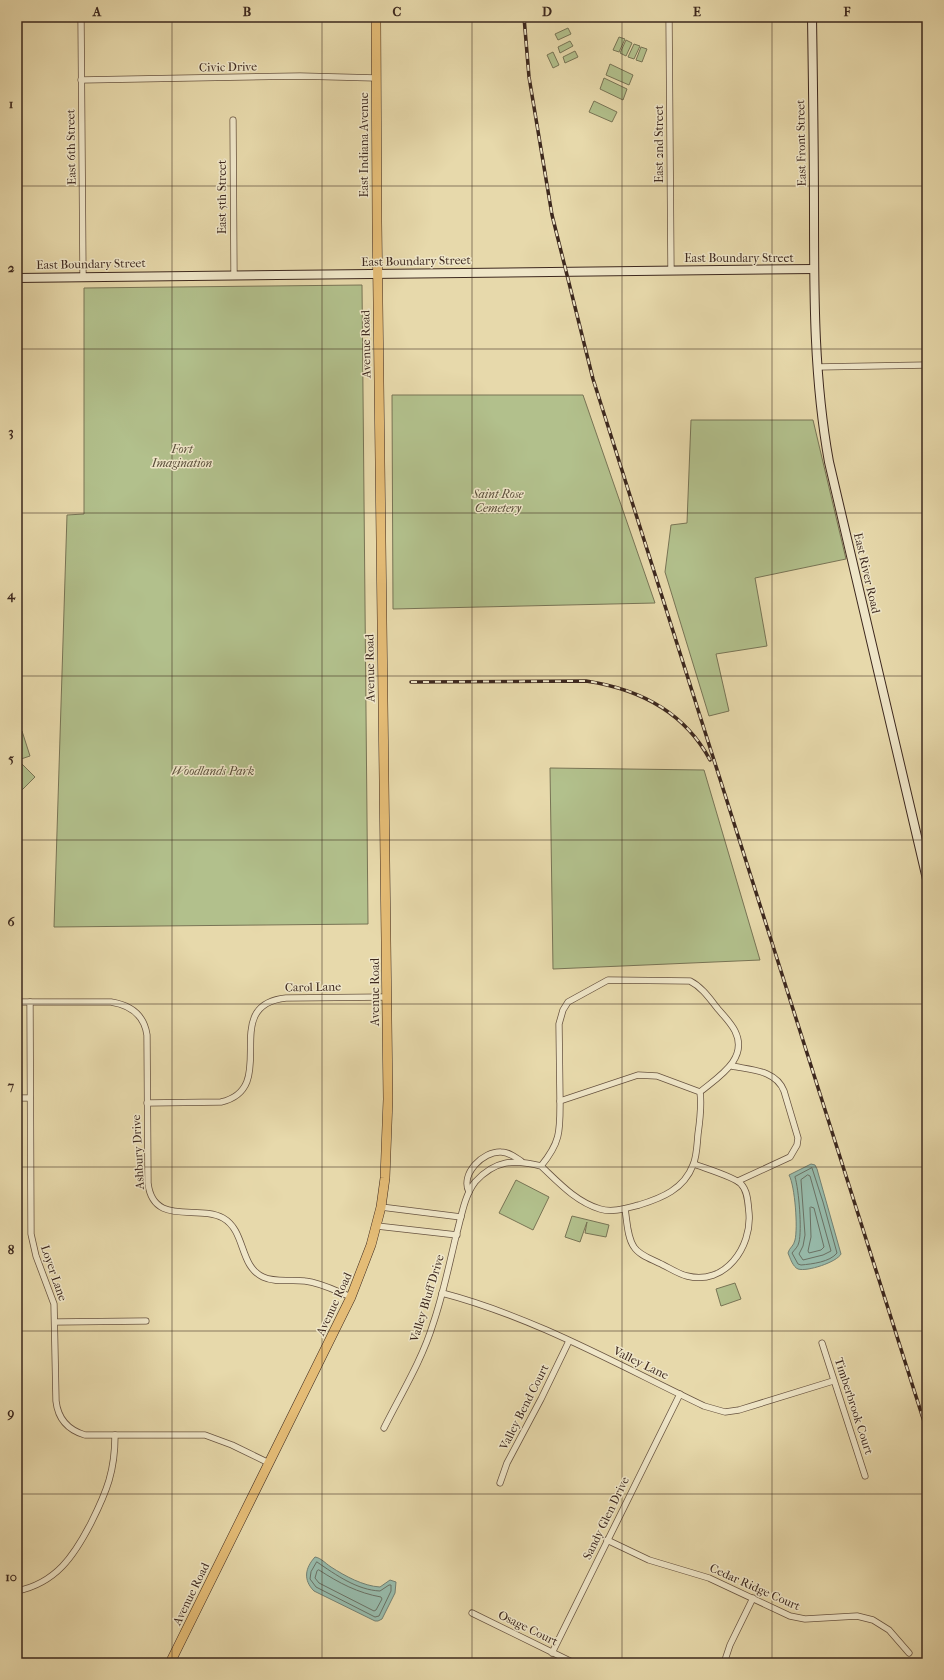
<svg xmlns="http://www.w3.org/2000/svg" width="944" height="1680" viewBox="0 0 944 1680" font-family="'IM FELL French Canon',serif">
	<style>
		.green { fill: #b2c08c; stroke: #787455 }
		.water { fill: #97baaa; stroke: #738072 }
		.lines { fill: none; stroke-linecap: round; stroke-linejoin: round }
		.shore { stroke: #6a7164; stroke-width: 1 }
		.street-casing { stroke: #685441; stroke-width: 7 }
		.secondary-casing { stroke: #3d281e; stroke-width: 10 }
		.primary-casing { stroke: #3d281e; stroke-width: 10 }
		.street { stroke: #efe6c8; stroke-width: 5.5 }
		.secondary { stroke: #efe6c8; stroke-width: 8 }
		.primary { stroke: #e4bc76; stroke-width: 9 }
		.rail-casing { stroke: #3d281e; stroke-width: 3.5 }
		.rail { stroke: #efe6c8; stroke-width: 2; stroke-dasharray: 6; stroke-linecap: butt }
		.grid { fill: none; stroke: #3d281e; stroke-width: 1; stroke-opacity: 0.55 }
		.labels { text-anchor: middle; stroke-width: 3; stroke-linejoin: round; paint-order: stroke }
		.street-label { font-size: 12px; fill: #3d281e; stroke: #efe6c8 }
		.park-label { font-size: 12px; font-style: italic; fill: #5a4e3a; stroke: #efe6c8 }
		.neatline { fill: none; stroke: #3d281e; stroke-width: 1.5 }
		.grid-label { font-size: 13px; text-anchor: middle; font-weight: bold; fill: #3d281e }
	</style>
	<rect width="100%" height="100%" fill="#e7d9ab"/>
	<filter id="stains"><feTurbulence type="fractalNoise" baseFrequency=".005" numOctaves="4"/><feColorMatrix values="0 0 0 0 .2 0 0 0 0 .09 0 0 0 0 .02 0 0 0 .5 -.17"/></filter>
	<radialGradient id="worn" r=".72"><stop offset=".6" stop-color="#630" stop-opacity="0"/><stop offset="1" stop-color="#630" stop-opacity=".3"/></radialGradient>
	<g class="green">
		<polygon points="568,28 571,34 558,40 555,34"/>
		<polygon points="619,37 625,39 619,52 613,50"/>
		<polygon points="626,40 632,43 626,56 620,53"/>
		<polygon points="570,41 573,46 560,53 558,47"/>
		<polygon points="634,44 640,46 634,59 628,57"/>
		<polygon points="641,47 647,49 642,62 636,60"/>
		<polygon points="575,51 578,57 565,63 563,57"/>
		<polygon points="553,52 559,65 553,68 547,55"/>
		<polygon points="610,64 633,75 629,85 606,75"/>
		<polygon points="604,78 627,89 623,100 600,89"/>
		<polygon points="594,101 617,112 612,122 589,112"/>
		<polygon points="362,285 368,924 54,927 67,515 84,514 84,288"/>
		<polygon points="392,395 583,395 655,603 393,609"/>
		<polygon points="691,420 813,420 846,559 755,578 767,646 716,654 729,711 709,716 665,572 671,525 687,523"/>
		<polygon points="22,731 30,756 18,760 35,777 19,793 17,791 17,732"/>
		<polygon points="550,768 704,770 760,960 553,969"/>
		<polygon points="516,1180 549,1197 533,1230 499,1213"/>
		<polygon points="572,1216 609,1225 606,1237 585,1233 587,1222 580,1242 565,1237"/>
		<polygon points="735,1283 741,1299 721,1306 716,1289"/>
	</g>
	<g class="water">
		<path d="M 811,1164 L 815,1165 L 817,1169 L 841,1254 C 837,1262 807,1272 798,1269 C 793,1267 790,1258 788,1253 C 789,1248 794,1246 795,1240 C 798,1228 795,1186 789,1175 Z"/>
		<path d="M 315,1557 C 321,1558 325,1563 331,1567 C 345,1576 363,1586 380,1587 L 390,1580 L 396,1582 L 395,1593 L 382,1619 L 378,1621 L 375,1621 L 314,1591 C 303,1580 305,1568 315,1557 Z"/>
	</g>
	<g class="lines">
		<g class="shore">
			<path d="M 812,1168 L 823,1202 L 837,1253 C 830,1262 812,1264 801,1265 L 798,1264 L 792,1253 C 795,1249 798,1247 799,1242 C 802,1230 799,1190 795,1177 Z"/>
			<polygon points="808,1175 810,1176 831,1251 823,1255 803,1260 799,1254 803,1246 805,1235 801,1180"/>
			<polygon points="811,1207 814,1208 824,1247 821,1250 809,1253 808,1251 811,1237 810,1208"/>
			<path d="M 317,1562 C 336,1575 357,1590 380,1591 L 389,1585 L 391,1585 L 391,1591 L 379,1616 L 375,1617 L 316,1587 L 310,1579 L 311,1572 Z"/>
			<path d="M 319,1570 C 339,1583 358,1593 381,1597 L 382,1599 L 376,1610 L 374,1611 L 319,1583 L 315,1578 L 317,1571 Z"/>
		</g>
		<defs>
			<g id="street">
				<polyline points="81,17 83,276"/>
				<polyline points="669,17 671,271"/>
				<polyline points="81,80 300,76 376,78"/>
				<polyline points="233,120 234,274"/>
				<polyline points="817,367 927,365"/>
				<path d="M 17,1002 L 111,1002 C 130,1005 144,1014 147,1035 L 148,1183 C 153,1227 198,1204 223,1218 C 246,1231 239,1266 263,1277 C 276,1283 291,1279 305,1281 C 322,1283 336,1291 351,1297"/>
				<path d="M 30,1002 L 31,1234 L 36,1256 L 54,1304 L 56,1401 C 58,1419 68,1430 85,1435 L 205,1435 L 232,1445 L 269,1463"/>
				<path d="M 732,1066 C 751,1070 776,1070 784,1091 L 798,1138 L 797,1145 L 790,1157 L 738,1181"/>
				<polyline points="17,1098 30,1098"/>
				<path d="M 560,1101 L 559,1024 L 563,1010 L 568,1002 L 608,980 L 690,981 C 702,987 710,999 718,1009 C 724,1016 731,1023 735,1031 C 749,1059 718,1077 700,1092"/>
				<path d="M 147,1103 L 221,1102 C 282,1088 217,1005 286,998 L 386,997"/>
				<path d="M 469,1192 C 460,1174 483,1151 501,1152 C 509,1152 515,1157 521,1161"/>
				<polyline points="381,1207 461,1217"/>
				<path d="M 625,1209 C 627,1220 627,1237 634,1247 C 639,1255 651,1259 659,1263 C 668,1267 678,1274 687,1276 C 725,1286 752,1247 749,1213 C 748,1204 748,1191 741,1184 C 735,1177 704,1168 694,1164"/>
				<polyline points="377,1226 457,1235"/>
				<path d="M 442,1293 C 534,1317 618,1365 704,1406 L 725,1412 L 739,1410 L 833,1381"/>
				<polyline points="55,1322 146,1321"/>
				<polyline points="822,1343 865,1476"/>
				<path d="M 384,1428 C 401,1394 422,1360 433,1324 C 443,1295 449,1265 456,1236 C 461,1219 464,1196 475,1182 C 495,1160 514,1159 541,1166 C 561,1142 560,1130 560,1101 L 638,1075 L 657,1076 L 700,1092 C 702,1106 700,1120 698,1134 C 697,1144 697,1156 693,1165 C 684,1189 662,1198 639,1205 C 627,1208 613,1213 600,1209 C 576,1202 558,1182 541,1166"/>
				<polyline points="500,1483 507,1463 541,1399 569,1341"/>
				<polyline points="607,1540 649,1560 709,1578 790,1616 805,1619 857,1616 873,1620 889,1630 909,1653"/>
				<path d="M 17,1591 C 56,1583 74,1556 91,1523 C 107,1491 115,1471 115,1435"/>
				<polyline points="472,1613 574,1663"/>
				<polyline points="552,1653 680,1394"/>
				<polyline points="724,1663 730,1645 753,1598"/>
			</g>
			<g id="secondary">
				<path d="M 812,17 C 813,83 814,149 814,214 C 814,298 814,379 829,462 L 927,879"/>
				<polyline points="17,278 814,269"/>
			</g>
			<polyline id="primary" points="170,1663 351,1297 371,1245 381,1207 385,1178 388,1099 377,222 376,17"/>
		</defs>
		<use href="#street" class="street-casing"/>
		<use href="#secondary" class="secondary-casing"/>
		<use href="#primary" class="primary-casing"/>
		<use href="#street" class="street"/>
		<use href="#secondary" class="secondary"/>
		<use href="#primary" class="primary"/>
		<defs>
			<g id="rail">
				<polyline points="524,17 529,77 552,215 593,379 927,1431"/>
				<path d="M 411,682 L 586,681 C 639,689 684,711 710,760"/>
			</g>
		</defs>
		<use href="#rail" class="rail-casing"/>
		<use href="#rail" class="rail"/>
	</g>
	<path class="grid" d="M 172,17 L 172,1663M 322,17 L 322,1663M 472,17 L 472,1663M 622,17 L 622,1663M 772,17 L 772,1663M 17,186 L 927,186M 17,349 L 927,349M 17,513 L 927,513M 17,676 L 927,676M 17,840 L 927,840M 17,1004 L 927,1004M 17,1167 L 927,1167M 17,1331 L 927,1331M 17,1494 L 927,1494"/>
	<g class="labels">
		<g class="street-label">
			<text transform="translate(228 67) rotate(-1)" y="4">Civic Drive</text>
			<text transform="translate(801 143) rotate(-91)" y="4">East Front Street</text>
			<text transform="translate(659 144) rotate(-90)" y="4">East 2nd Street</text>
			<text transform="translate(364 145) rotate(-90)" y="4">East Indiana Avenue</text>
			<text transform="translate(71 147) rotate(-91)" y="4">East 6th Street</text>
			<text transform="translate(222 197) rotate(-90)" y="4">East 5th Street</text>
			<text x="739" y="262">East Boundary Street</text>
			<text transform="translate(416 261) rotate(-1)" y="4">East Boundary Street</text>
			<text transform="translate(91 264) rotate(-1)" y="4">East Boundary Street</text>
			<text transform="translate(366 344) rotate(-91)" y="4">Avenue Road</text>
			<text transform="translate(867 573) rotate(77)" y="4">East River Road</text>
			<text transform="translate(370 668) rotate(-91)" y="4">Avenue Road</text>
			<text transform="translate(313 987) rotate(-1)" y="4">Carol Lane</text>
			<text transform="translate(375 992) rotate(-90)" y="4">Avenue Road</text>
			<text transform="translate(138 1152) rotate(-93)" y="4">Ashbury Drive</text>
			<text transform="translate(54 1273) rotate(71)" y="4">Loyer Lane</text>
			<text transform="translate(427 1298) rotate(-73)" y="4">Valley Bluff Drive</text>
			<text transform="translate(334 1304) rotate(-65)" y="4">Avenue Road</text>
			<text transform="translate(641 1363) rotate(26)" y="4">Valley Lane</text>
			<text transform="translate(854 1406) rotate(72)" y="4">Timberbrook Court</text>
			<text transform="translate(524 1407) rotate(-63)" y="4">Valley Bend Court</text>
			<text transform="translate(606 1518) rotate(-64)" y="4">Sandy Glen Drive</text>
			<text transform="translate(755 1587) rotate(24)" y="4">Cedar Ridge Court</text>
			<text transform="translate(191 1594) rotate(-64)" y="4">Avenue Road</text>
			<text transform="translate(528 1628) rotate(26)" y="4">Osage Court</text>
		</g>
		<g class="park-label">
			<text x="182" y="453">Fort<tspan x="182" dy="14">Imagination</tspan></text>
			<text x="498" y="498">Saint Rose<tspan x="498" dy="14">Cemetery</tspan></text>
			<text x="213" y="775">Woodlands Park</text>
		</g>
	</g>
	<rect width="944" height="1680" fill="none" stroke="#e7d9ab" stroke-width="44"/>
	<rect x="22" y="22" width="900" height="1636" class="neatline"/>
	<g class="grid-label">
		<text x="97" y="16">A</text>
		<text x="247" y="16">B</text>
		<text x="397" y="16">C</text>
		<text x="547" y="16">D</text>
		<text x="697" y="16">E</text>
		<text x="847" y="16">F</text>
		<text x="11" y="108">1</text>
		<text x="11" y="272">2</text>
		<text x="11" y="436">3</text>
		<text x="11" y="599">4</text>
		<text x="11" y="763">5</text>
		<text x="11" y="926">6</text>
		<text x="11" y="1090">7</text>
		<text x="11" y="1254">8</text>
		<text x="11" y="1417">9</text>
		<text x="11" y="1581">10</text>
	</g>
	<rect width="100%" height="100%" filter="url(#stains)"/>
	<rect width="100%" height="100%" fill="url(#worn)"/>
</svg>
